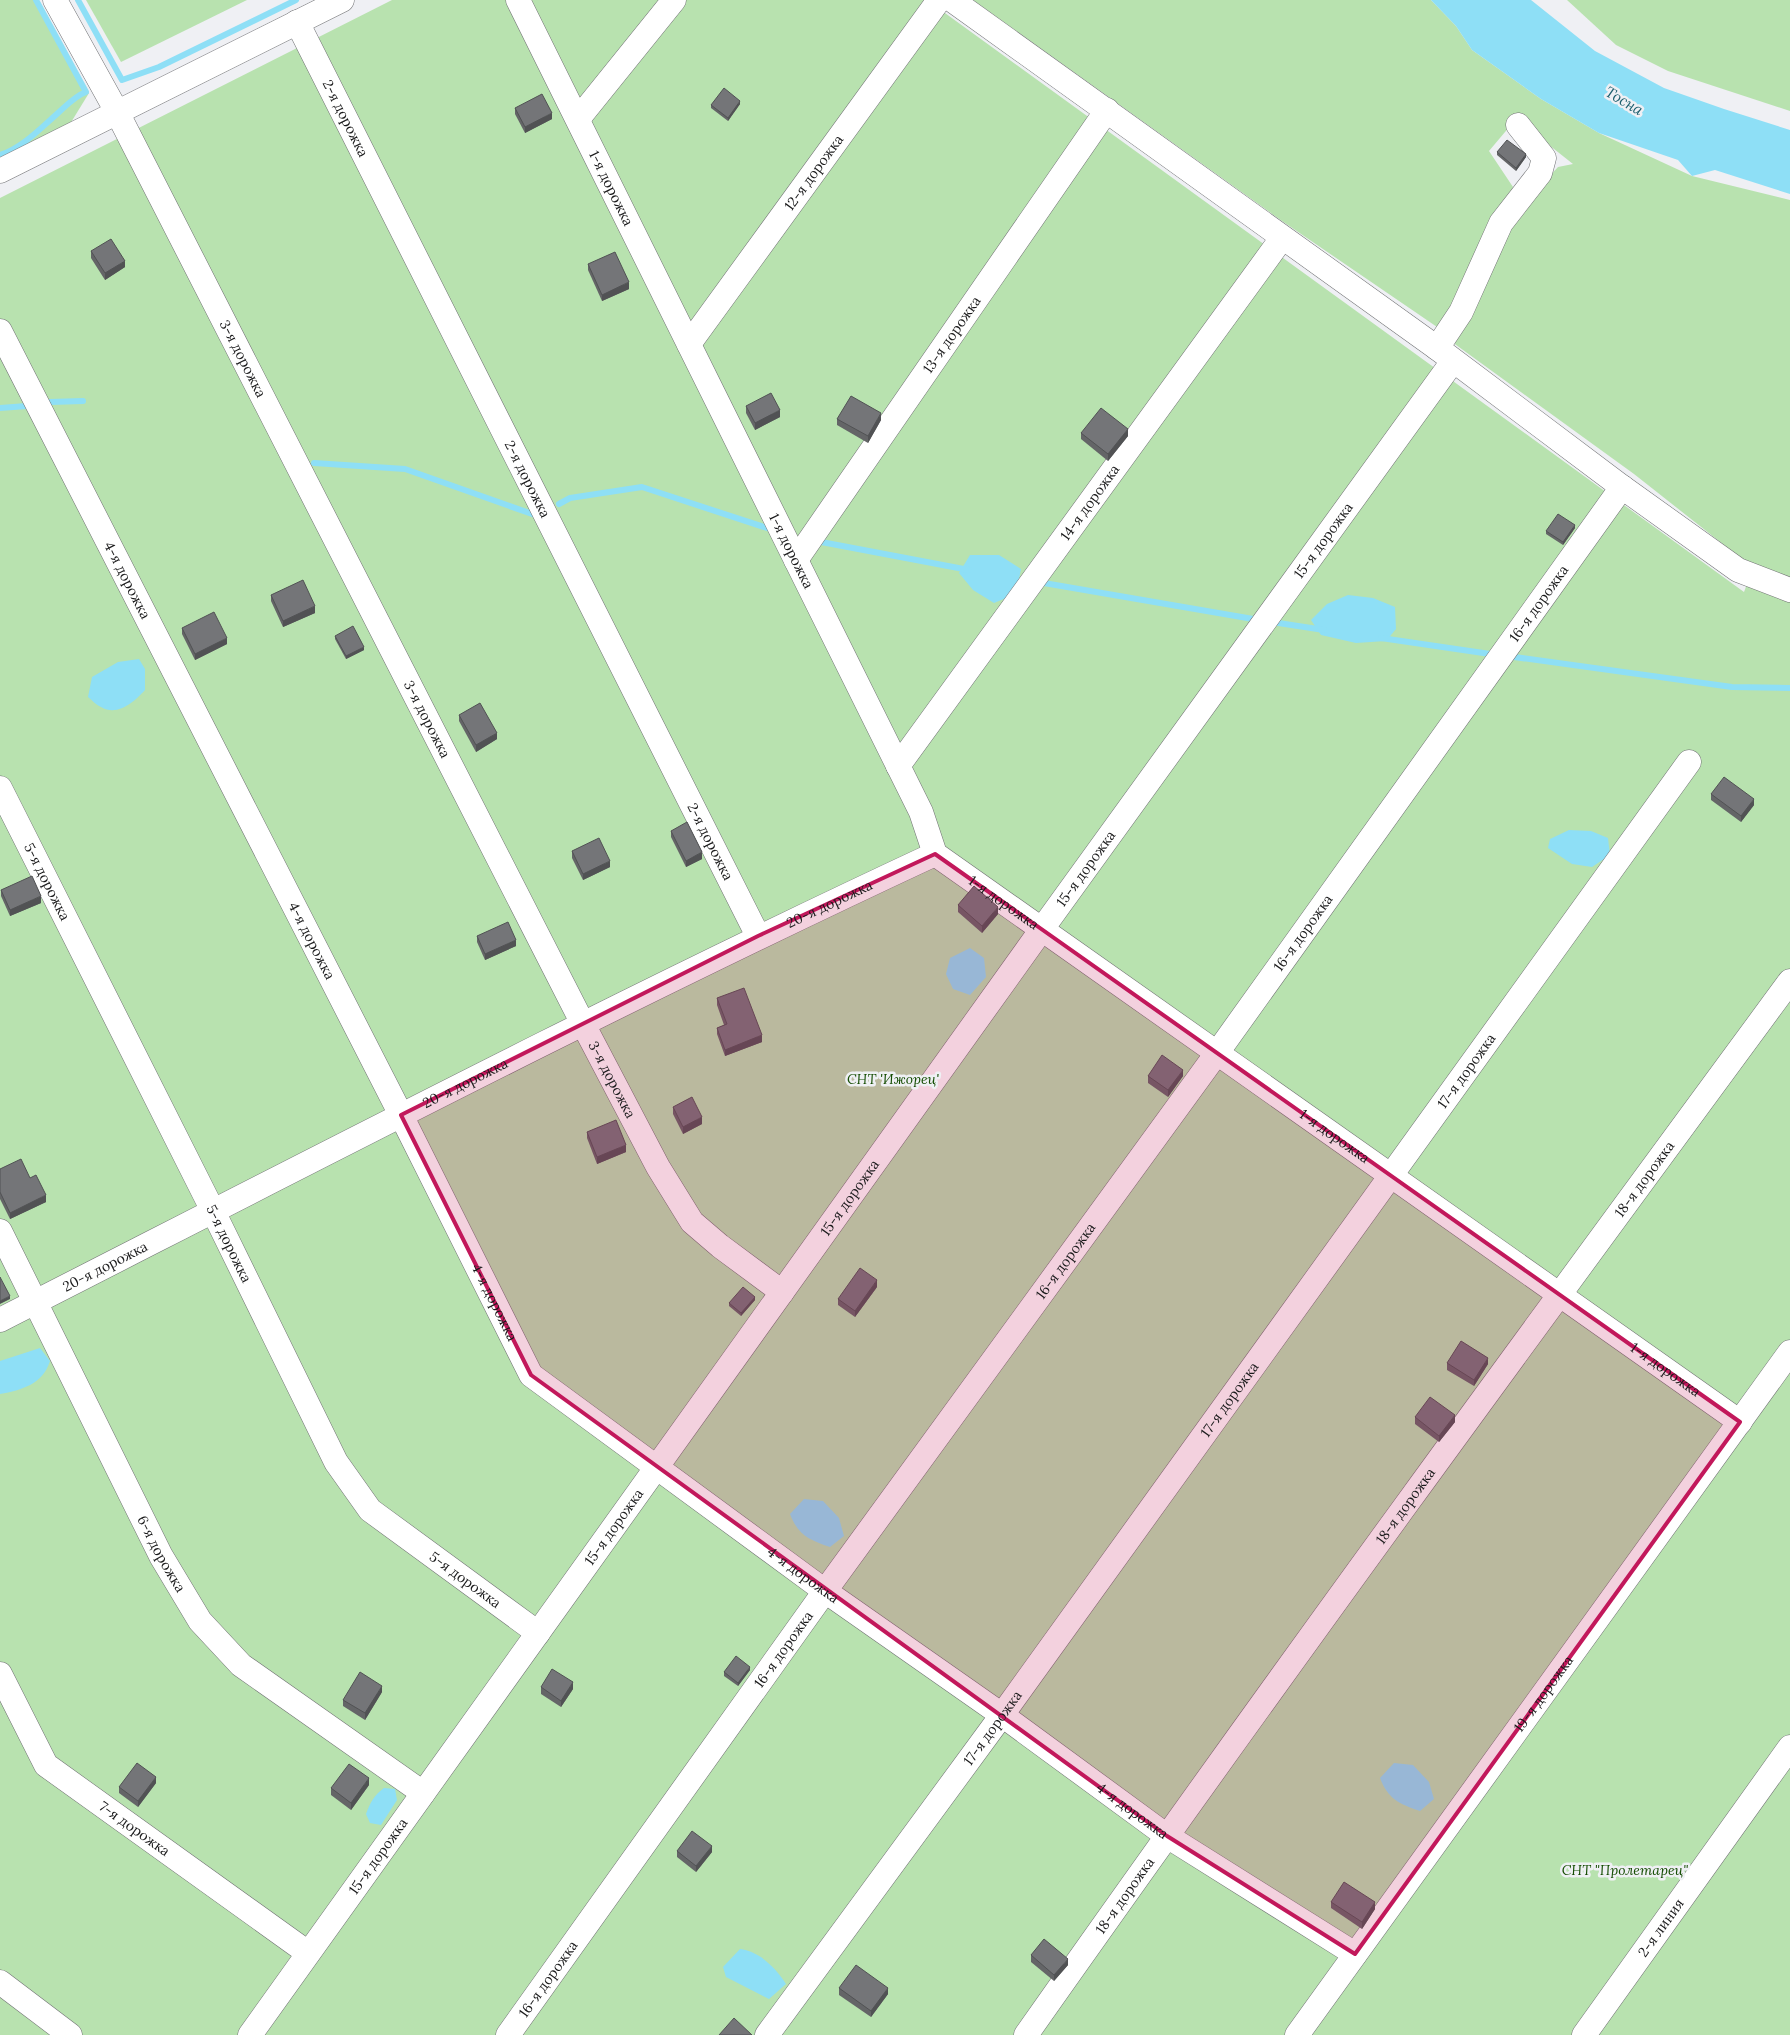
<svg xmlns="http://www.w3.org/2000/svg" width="1790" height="2035" viewBox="0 0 1790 2035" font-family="Lora,serif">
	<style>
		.green { fill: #b8e2af }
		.water { fill: #8edff6 }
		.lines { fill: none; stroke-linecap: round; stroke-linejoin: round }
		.stream { stroke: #8edff6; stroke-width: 6 }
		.minor-casing { stroke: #717274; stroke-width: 25 }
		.minor { stroke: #fff; stroke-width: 24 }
		.wall { fill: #646567 }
		.shaded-wall { fill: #515254 }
		.building { fill: #747578; stroke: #515254 }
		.marked { fill: #c2185b; fill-opacity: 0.2; stroke: #c2185b; stroke-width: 4; stroke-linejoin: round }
		.labels { text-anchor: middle; stroke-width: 5; stroke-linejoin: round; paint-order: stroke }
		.street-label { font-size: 14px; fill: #1a1a1b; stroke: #eff0f4 }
		.park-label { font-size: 14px; font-style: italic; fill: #154d03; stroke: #eff0f4 }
		.water-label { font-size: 15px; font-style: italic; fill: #1d5f6f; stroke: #eff0f4 }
	</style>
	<rect width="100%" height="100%" fill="#eff0f4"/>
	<g class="green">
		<polygon points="0,0 36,0 89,93 70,124 0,159"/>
		<polygon points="86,0 247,0 121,62"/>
		<polygon points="392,0 927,0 1744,592 1747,584 1790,599 1790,2035 0,2035 0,198"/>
		<polygon points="973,0 1431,0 1456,26 1472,50 1541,99 1599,133 1692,176 1790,200 1790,577 1743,560 1634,474 1452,342 1507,222 1558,167 1573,164 1516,119 1489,151 1513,187 1440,329 1282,221"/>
		<polygon points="1567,0 1790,0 1790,111 1668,71 1616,45"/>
	</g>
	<g class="water">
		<polygon points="1431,0 1531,0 1595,51 1664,88 1724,109 1790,130 1790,194 1715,170 1692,176 1678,160 1599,133 1541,99 1472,50 1456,26"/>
		<polygon points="970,555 999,555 1021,569 1016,594 994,603 973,590 959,573"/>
		<polygon points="1348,595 1373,598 1395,607 1396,629 1386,641 1356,643 1321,635 1311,620 1327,604"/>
		<path d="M 139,659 L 145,669 L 145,690 C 135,701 118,717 101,707 C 96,705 92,700 88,697 L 92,677 L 118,662 Z"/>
		<polygon points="1569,830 1591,831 1608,838 1610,855 1592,867 1572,864 1548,848 1550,839"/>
		<polygon points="970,948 984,958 986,977 970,995 953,989 946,974 950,958"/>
		<path d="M 40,1348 L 50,1361 C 43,1384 22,1390 0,1394 L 0,1361 Z"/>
		<path d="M 804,1499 L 823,1501 L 839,1518 L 844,1536 L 830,1547 C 809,1540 798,1535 790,1514 Z"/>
		<path d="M 1394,1763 L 1413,1765 L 1429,1782 L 1434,1799 L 1420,1811 C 1399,1804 1388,1799 1380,1778 Z"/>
		<path d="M 384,1788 L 395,1789 L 397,1800 L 381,1825 L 370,1823 L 366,1814 C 370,1803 374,1795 384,1788 Z"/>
		<path d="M 740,1949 C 759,1951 776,1968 786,1984 L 769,1999 L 726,1977 L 723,1967 Z"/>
	</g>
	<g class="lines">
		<g class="stream">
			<polyline points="78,0 122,80 159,67 296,0"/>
			<path d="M 0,155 C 22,148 41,128 58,113 C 67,105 75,96 86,92 L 36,0"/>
			<polyline points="50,402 83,401"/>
			<polyline points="0,408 27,406"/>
			<polyline points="314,463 405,469 535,515"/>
			<polyline points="559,504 570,498 642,487 770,529"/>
			<polyline points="816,541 969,570"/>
			<polyline points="1038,582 1259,620"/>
			<polyline points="1272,622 1324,630"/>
			<polyline points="1381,638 1497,655"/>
			<polyline points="1507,656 1732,687 1790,688"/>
		</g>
		<defs>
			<g id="minor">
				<path id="s1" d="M 55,0 L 117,112 L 583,1024 L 658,1167 L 692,1222 L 720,1246 L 782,1292"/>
				<path id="s2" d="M 518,0 L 921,812 L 935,854 L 1740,1422"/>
				<polyline points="952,0 1437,348 1622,487 1738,570 1790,590"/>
				<path id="s3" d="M 297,22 L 758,936"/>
				<polyline points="578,119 674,0"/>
				<polyline points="0,171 342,0"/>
				<path id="s4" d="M 0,331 L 401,1115 L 531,1375 L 825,1591 L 1002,1715 L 1167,1836 L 1355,1954"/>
				<path id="s5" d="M 689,344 L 939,0"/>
				<polyline points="1437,348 1461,312 1501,223 1540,173 1544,158 1518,125"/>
				<path id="s6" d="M 796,560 L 1107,110"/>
				<path id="s7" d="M 898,766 L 1282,238"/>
				<path id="s8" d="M 0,788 L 213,1211 L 336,1462 L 370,1510 L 538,1633"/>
				<path id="s9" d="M 0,1231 L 161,1556 L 200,1621 L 241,1665 L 423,1793"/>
				<path id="s10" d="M 0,1320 C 310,1162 619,1001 935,854"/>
				<path id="s11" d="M 0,1674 L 46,1765 L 308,1953"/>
				<polyline points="0,1982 70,2035"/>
				<path id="s12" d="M 250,2035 L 1042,929 L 1453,361"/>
				<path id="s13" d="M 508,2035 L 825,1591 L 1217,1053 L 1622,487"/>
				<path id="s14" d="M 767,2035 L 1002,1715 L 1689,762"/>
				<path id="s15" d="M 1026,2035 C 1276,1680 1533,1330 1790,981"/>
				<path id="s16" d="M 1297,2035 L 1790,1352"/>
				<path id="s17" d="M 1584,2035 L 1790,1747"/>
			</g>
		</defs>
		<use href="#minor" class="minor-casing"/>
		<use href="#minor" class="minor"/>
	</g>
	<g class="wall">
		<polygon points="740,104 728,121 711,108 711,105"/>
		<polygon points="515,108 552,119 525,133 515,114"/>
		<polygon points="1497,152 1526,157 1516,171 1497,155"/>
		<polygon points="91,251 125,267 105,280 91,258"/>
		<polygon points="588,264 629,289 602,301 588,270"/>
		<polygon points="746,406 780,417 755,430 746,413"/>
		<polygon points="837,419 881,420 868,443 837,425"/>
		<polygon points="1081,433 1128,436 1108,461 1081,439"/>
		<polygon points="1575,528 1563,545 1546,534 1546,531"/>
		<polygon points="271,595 315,613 283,627 271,601"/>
		<polygon points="182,628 227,644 195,660 182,634"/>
		<polygon points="335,636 364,650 346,659 335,639"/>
		<polygon points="459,715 497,739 476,752 459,721"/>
		<polygon points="1711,794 1754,805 1741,822 1711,800"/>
		<polygon points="671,831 702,859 686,867 671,837"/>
		<polygon points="572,851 610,867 583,880 572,858"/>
		<polygon points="1,890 41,903 10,916 1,896"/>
		<polygon points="958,905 998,914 982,933 958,912"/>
		<polygon points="477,936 516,946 485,960 477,942"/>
		<polygon points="717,998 762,1042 725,1056 717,1034 717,1028 724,1025 717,1005"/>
		<polygon points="1148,1076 1183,1076 1168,1097 1148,1083"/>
		<polygon points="673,1107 702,1124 683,1134 673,1114"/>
		<polygon points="587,1132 626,1152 597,1164 587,1138"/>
		<polygon points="0,1169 46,1202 10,1219 0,1199"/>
		<polygon points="877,1287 855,1317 838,1305 838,1299"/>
		<polygon points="755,1300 741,1316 729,1306 729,1303"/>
		<polygon points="1447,1363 1488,1364 1474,1386 1447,1370"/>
		<polygon points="1415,1417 1455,1422 1439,1442 1415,1424"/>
		<polygon points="750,1670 738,1686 724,1676 724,1672"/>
		<polygon points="541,1687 573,1689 561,1707 541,1694"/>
		<polygon points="382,1692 365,1720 343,1706 343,1700"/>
		<polygon points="156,1783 138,1807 119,1793 119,1787"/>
		<polygon points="369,1785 351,1810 331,1795 331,1788"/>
		<polygon points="677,1851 712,1852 696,1872 677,1857"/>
		<polygon points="1331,1902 1375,1909 1362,1929 1331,1908"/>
		<polygon points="1031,1955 1068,1965 1054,1981 1031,1962"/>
		<polygon points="839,1988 888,1994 871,2017 839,1995"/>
	</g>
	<g class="shaded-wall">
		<polygon points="740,101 740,104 728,121 728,118"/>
		<polygon points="552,113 552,119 525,133 525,127"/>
		<polygon points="1526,154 1526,157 1516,171 1516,168"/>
		<polygon points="125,261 125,267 105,280 105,273"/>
		<polygon points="629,282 629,289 602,301 602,295"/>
		<polygon points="780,410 780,417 755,430 755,423"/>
		<polygon points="881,413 881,420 868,443 868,436"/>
		<polygon points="1128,429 1128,436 1108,461 1108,454"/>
		<polygon points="1575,525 1575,528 1563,545 1563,542"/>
		<polygon points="315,606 315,613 283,627 283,621"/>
		<polygon points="227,638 227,644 195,660 195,654"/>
		<polygon points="364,647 364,650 346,659 346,656"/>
		<polygon points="497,733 497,739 476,752 476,745"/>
		<polygon points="1754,799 1754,805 1741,822 1741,816"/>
		<polygon points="702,852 702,859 686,867 686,861"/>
		<polygon points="610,861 610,867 583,880 583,874"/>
		<polygon points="41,896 41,903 10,916 10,910"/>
		<polygon points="998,907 998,914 982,933 982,926"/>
		<polygon points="516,940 516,946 485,960 485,954"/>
		<polygon points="762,1035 762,1042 725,1056 725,1050"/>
		<polygon points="1183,1070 1183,1076 1168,1097 1168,1090"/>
		<polygon points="702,1117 702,1124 683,1134 683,1127"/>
		<polygon points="626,1145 626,1152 597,1164 597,1157"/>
		<polygon points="46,1195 46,1202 10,1219 10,1213"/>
		<polygon points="877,1280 877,1287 855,1317 855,1311"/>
		<polygon points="10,1296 10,1299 0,1304 0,1301"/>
		<polygon points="755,1297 755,1300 741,1316 741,1313"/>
		<polygon points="1488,1358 1488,1364 1474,1386 1474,1380"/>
		<polygon points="1455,1415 1455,1422 1439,1442 1439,1436"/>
		<polygon points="750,1667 750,1670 738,1686 738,1683"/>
		<polygon points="573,1682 573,1689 561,1707 561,1701"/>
		<polygon points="382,1686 382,1692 365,1720 365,1713"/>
		<polygon points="156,1777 156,1783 138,1807 138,1801"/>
		<polygon points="369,1778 369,1785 351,1810 351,1803"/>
		<polygon points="712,1846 712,1852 696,1872 696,1866"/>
		<polygon points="1375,1902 1375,1909 1362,1929 1362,1922"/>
		<polygon points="1068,1959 1068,1965 1054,1981 1054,1975"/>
		<polygon points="888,1988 888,1994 871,2017 871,2011"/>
	</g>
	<g class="building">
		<polygon points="724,88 740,101 728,118 711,105"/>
		<polygon points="542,94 552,113 525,127 515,108"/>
		<polygon points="1507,140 1526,154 1516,168 1497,152"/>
		<polygon points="111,239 125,261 105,273 91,251"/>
		<polygon points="615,252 629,282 602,295 588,264"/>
		<polygon points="771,393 780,410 755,423 746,406"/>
		<polygon points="851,396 881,413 868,436 837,419"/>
		<polygon points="1101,408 1128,429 1108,454 1081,433"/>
		<polygon points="1558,514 1575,525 1563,542 1546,531"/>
		<polygon points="303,580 315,606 283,621 271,595"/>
		<polygon points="214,612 227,638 195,654 182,628"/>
		<polygon points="353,626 364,647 346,656 335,636"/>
		<polygon points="480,703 497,733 476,745 459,715"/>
		<polygon points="1724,777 1754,799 1741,816 1711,794"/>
		<polygon points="687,822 702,852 686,861 671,831"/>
		<polygon points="599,838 610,861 583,874 572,851"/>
		<polygon points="32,876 41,896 10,910 1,890"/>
		<polygon points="974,886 998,907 982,926 958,905"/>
		<polygon points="508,922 516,940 485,954 477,936"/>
		<polygon points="744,988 762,1035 725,1050 717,1028 727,1024 717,998"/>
		<polygon points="1162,1055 1183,1070 1168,1090 1148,1076"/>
		<polygon points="692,1097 702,1117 683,1127 673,1107"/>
		<polygon points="616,1120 626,1145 597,1157 587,1132"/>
		<polygon points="21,1159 30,1178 36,1175 46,1195 10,1213 0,1192 0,1169"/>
		<polygon points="860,1268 877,1280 855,1311 838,1299"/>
		<polygon points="0,1277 10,1296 0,1301"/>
		<polygon points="743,1287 755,1297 741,1313 729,1303"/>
		<polygon points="1461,1341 1488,1358 1474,1380 1447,1363"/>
		<polygon points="1430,1397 1455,1415 1439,1436 1415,1417"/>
		<polygon points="736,1656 750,1667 738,1683 724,1672"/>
		<polygon points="552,1669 573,1682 561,1701 541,1687"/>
		<polygon points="360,1672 382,1686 365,1713 343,1700"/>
		<polygon points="137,1763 156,1777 138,1801 119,1787"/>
		<polygon points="349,1764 369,1778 351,1803 331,1788"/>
		<polygon points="692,1831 712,1846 696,1866 677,1851"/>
		<polygon points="1344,1882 1375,1902 1362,1922 1331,1902"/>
		<polygon points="1044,1939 1068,1959 1054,1975 1031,1955"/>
		<polygon points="856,1965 888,1988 871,2011 839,1988"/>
		<polygon points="734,2018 752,2035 719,2035"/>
	</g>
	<path class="marked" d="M 935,854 L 1740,1422 L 1355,1954 L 1167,1836 L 531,1375 L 401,1115 L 758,936 Z"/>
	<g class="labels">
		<g class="street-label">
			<text dy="5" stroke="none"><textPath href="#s3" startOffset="108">2-я дорожка</textPath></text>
			<text dy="5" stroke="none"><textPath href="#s5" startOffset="212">12-я дорожка</textPath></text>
			<text dy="5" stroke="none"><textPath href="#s2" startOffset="210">1-я дорожка</textPath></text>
			<text dy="5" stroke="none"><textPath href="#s6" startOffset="274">13-я дорожка</textPath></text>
			<text dy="5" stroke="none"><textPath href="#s1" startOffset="405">3-я дорожка</textPath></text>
			<text dy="5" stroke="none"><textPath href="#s3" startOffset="512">2-я дорожка</textPath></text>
			<text dy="5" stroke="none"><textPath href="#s7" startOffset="326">14-я дорожка</textPath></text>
			<text dy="5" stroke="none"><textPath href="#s12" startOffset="1840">15-я дорожка</textPath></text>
			<text dy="5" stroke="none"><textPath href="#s2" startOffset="615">1-я дорожка</textPath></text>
			<text dy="5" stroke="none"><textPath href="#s4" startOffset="280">4-я дорожка</textPath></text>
			<text dy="5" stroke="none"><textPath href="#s13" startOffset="1764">16-я дорожка</textPath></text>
			<text dy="5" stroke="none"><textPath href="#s1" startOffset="810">3-я дорожка</textPath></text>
			<text dy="5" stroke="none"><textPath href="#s3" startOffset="918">2-я дорожка</textPath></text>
			<text dy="5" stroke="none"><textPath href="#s12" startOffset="1435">15-я дорожка</textPath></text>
			<text dy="5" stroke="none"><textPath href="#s8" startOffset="105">5-я дорожка</textPath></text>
			<text dy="5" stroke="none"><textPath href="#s2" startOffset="1035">1-я дорожка</textPath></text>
			<text dy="5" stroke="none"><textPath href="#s10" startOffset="928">20-я дорожка</textPath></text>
			<text dy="5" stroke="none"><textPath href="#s13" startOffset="1359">16-я дорожка</textPath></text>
			<text dy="5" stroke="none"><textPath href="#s4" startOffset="685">4-я дорожка</textPath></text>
			<text dy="5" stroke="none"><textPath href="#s14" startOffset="1191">17-я дорожка</textPath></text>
			<text dy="5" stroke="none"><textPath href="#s1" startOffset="1215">3-я дорожка</textPath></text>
			<text dy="5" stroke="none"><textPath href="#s10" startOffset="522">20-я дорожка</textPath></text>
			<text dy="5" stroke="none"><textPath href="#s2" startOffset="1440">1-я дорожка</textPath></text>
			<text dy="5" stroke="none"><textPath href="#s15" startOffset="1056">18-я дорожка</textPath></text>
			<text dy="5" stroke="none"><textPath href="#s12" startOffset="1030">15-я дорожка</textPath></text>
			<text dy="5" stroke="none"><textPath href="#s8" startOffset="510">5-я дорожка</textPath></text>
			<text dy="5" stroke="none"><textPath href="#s13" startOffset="954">16-я дорожка</textPath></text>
			<text dy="5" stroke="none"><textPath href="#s10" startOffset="118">20-я дорожка</textPath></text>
			<text dy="5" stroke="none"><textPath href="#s4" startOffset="1090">4-я дорожка</textPath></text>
			<text dy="5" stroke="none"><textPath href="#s2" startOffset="1845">1-я дорожка</textPath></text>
			<text dy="5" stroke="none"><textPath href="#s14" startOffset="786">17-я дорожка</textPath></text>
			<text dy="5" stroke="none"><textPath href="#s15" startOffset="651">18-я дорожка</textPath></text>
			<text dy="5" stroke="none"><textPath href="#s12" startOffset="625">15-я дорожка</textPath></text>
			<text dy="5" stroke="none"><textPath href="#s9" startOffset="361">6-я дорожка</textPath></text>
			<text dy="5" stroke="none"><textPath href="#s4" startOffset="1509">4-я дорожка</textPath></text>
			<text dy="5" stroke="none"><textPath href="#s8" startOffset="930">5-я дорожка</textPath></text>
			<text dy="5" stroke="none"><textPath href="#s13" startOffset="474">16-я дорожка</textPath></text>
			<text dy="5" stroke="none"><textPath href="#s16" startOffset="421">19-я дорожка</textPath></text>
			<text dy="5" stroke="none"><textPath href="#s14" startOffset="381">17-я дорожка</textPath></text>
			<text dy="5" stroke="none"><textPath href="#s4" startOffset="1914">4-я дорожка</textPath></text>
			<text dy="5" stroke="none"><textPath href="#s11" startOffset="211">7-я дорожка</textPath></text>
			<text dy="5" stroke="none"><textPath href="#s12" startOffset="220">15-я дорожка</textPath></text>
			<text dy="5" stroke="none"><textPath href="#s15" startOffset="171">18-я дорожка</textPath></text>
			<text dy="5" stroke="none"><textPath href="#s17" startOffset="132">2-я линия</textPath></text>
			<text dy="5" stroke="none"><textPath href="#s13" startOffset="69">16-я дорожка</textPath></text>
		</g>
		<g class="park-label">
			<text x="893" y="1084">СНТ 'Ижорец'</text>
			<text x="1625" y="1875">СНТ "Пролетарец"</text>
		</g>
		<g class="water-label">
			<text transform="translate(1624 101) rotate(31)" y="5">Тосна</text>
		</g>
	</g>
</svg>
